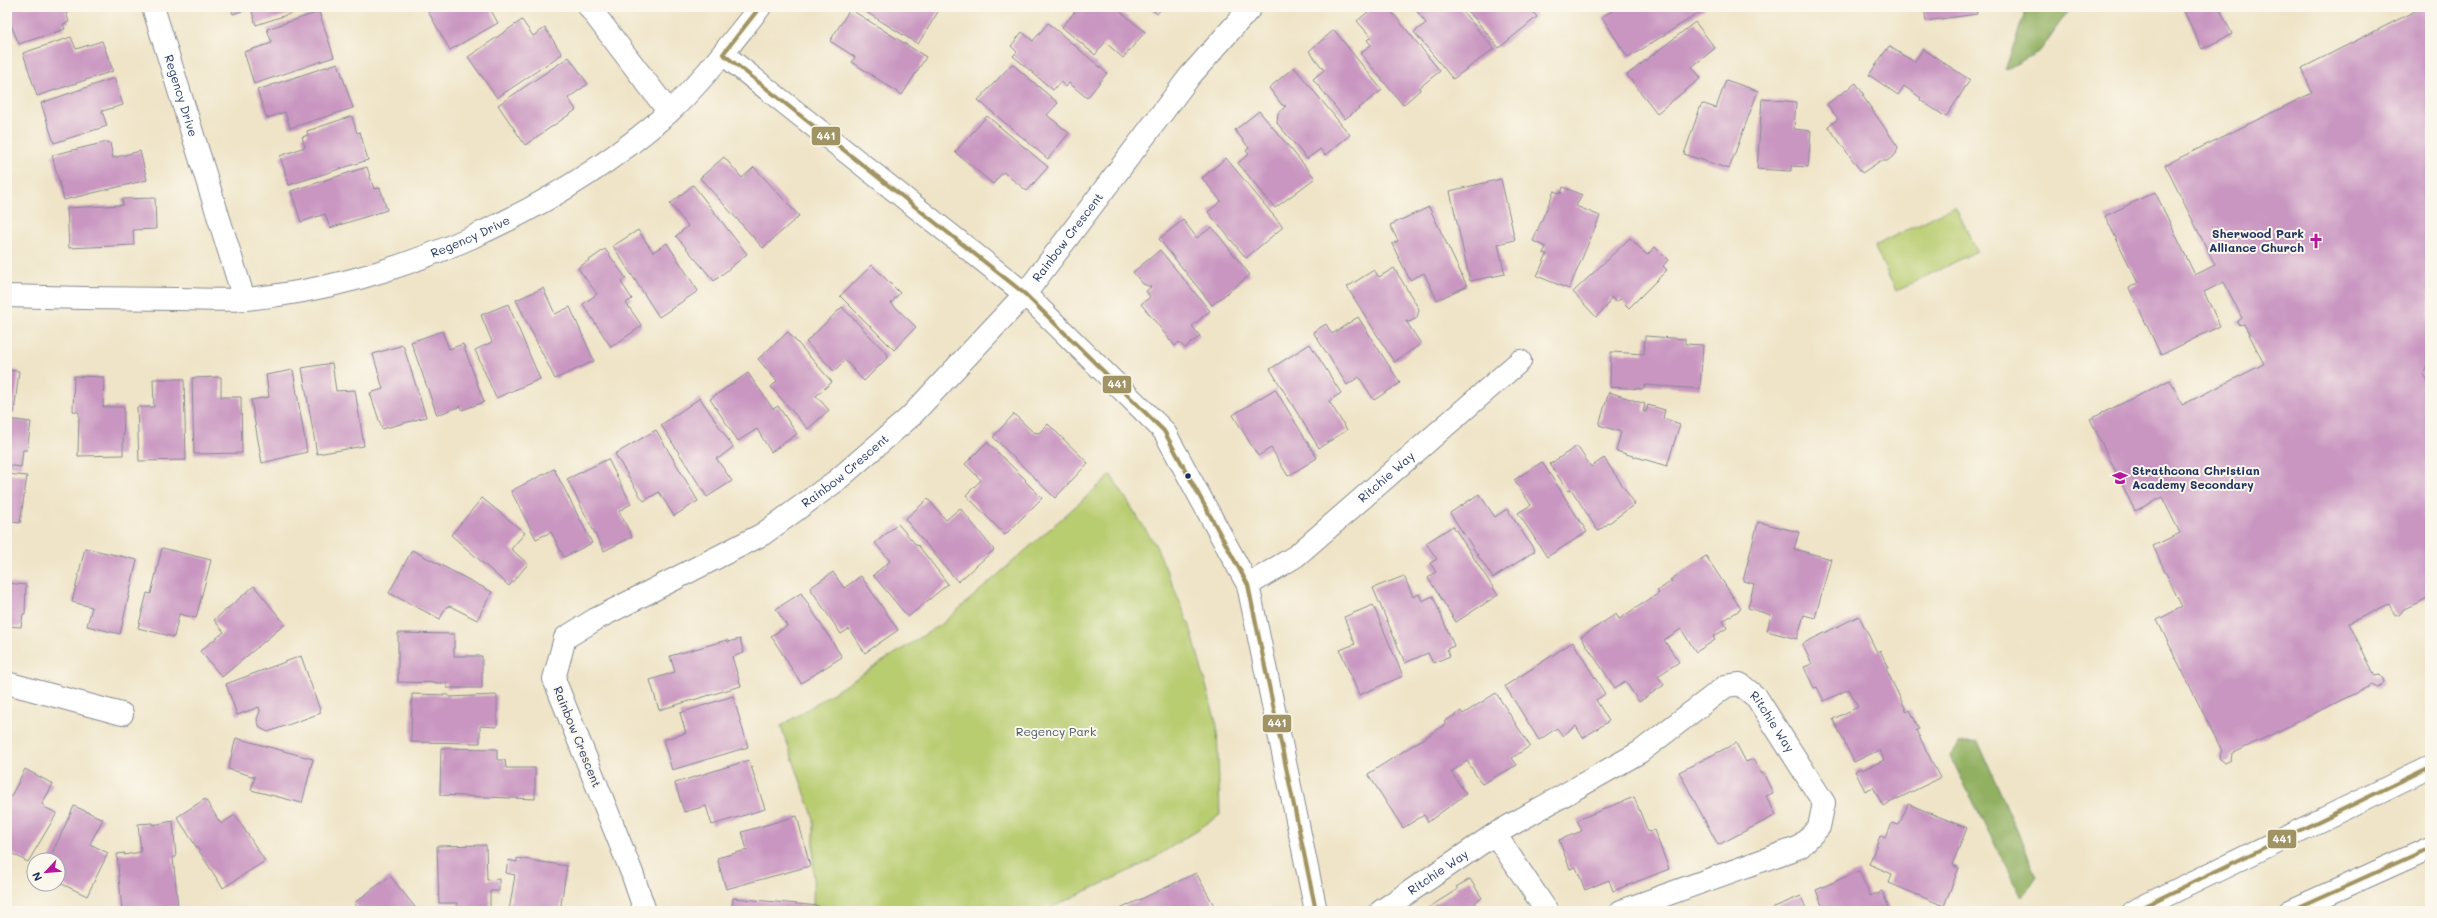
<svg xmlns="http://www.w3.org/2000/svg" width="2437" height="918" viewBox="0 0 2437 918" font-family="Mali,sans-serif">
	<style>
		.green { fill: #b8cc70; stroke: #6a7e67 }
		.forest { fill: #92b062; stroke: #567060 }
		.building { fill: #c996c1 }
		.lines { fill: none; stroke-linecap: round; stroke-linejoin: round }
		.minor-casing { stroke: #858a92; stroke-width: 24 }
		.tertiary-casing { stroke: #858a92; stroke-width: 24 }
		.secondary-casing { stroke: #858a92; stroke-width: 24 }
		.minor { stroke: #fff; stroke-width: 22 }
		.tertiary { stroke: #fff; stroke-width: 22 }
		.secondary { stroke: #fff; stroke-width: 22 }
		.bus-1-casing { stroke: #fbf7ec; stroke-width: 7 }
		.bus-1 { stroke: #a09465; stroke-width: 4 }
		.bus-dot { fill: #1b2f5e; stroke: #fbf7ec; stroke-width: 1.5 }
		.labels { text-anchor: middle; stroke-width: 4; stroke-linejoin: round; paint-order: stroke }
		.street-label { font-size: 12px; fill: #1b2f5e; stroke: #fbf7ec }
		.poi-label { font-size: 12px; font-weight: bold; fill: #1b2f5e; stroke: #fbf7ec; text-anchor: end }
		.park-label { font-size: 12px; fill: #425662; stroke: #fbf7ec }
		.line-badge { stroke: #fbf7ec; stroke-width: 1.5 }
		.badge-label { font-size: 11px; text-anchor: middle; font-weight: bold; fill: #fff }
	</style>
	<rect width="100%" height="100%" fill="#fbf7ec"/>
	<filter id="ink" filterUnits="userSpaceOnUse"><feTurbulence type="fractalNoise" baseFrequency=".025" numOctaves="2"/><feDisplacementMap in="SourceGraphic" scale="8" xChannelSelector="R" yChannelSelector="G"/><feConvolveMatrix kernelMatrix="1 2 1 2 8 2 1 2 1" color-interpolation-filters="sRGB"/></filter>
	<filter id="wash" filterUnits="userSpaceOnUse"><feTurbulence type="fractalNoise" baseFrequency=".012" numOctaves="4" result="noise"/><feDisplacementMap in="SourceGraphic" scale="16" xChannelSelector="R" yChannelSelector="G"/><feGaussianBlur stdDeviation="0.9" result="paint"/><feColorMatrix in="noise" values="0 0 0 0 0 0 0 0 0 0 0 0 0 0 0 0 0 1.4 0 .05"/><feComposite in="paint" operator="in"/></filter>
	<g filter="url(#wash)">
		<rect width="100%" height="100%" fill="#efe4c7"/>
		<g class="green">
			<polygon points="1955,206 1977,251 1896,291 1874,246"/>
			<polygon points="1111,475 1156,546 1190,626 1217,726 1220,815 1148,862 1044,911 813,911 814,819 781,726 943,623"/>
		</g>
		<g class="forest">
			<polygon points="2023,7 2071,7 2040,51 2005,70 2024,15"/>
			<polygon points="1978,741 2037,876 2022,898 1950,756 1959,743"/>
		</g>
		<g id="blocks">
			<g class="building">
				<polygon points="7,7 81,7 66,12 69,22 63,24 65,29 19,44 7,16"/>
				<polygon points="231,7 311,7 256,25 251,8 233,14"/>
				<polygon points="428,7 489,7 498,23 450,50 426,8"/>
				<polygon points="858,7 941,7 918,44"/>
				<polygon points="1079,7 1115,7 1145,32 1123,58 1105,42 1095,55 1062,27"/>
				<polygon points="1149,7 1163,7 1157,14"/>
				<polygon points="1374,7 1388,7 1440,71 1419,88 1420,90 1403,105 1360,53 1371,45 1367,40 1371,37 1357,21"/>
				<polygon points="1414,7 1459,7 1494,49 1453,79 1414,32 1426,23"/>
				<polygon points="1470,7 1529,7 1537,17 1499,48 1467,9"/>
				<polygon points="1618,7 1704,7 1705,9 1628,58 1602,17"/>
				<polygon points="1924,7 1976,7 1977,14 1926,21"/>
				<polygon points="2182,7 2219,7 2232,34 2202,49"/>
				<polygon points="2423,7 2430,7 2430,355 2424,374 2430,387 2430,597 2404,609 2399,615 2395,616 2389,604 2349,623 2375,676 2380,675 2383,679 2384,683 2381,686 2377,688 2372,685 2232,754 2231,760 2225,763 2219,758 2222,751 2157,620 2182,607 2153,546 2180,533 2162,497 2135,511 2090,419 2170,380 2182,405 2264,364 2244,324 2238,325 2237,322 2242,318 2224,282 2204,292 2220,326 2161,355 2129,288 2138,283 2105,216 2155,192 2195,275 2215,265 2165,165 2312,93 2302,68"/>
				<polygon points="850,9 926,57 902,95 852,62 855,57 830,41"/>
				<polygon points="319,12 334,57 254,84 244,52 272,43 267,29"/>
				<polygon points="522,20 533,36 545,28 562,54 497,98 468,57"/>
				<polygon points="1695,22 1715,48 1692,67 1701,78 1657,113 1627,75"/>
				<polygon points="1048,23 1107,73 1087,98 1069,83 1066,87 1060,82 1053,90 1013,56 1017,52 1011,46 1022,32 1033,41"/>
				<polygon points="1334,30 1382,90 1345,119 1313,79 1324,70 1309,51"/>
				<polygon points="71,37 76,49 102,41 113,71 37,96 23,53"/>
				<polygon points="1889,46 1914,62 1923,49 1970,80 1946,117 1920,100 1921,98 1904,86 1898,95 1869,75"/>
				<polygon points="569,57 588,84 568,98 576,110 525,145 498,105"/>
				<polygon points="338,63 353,108 290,128 285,112 267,118 257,90"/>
				<polygon points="1012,64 1058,103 1047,115 1069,133 1048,159 978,100"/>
				<polygon points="1294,67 1350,135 1325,155 1320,149 1307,159 1277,123 1278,113 1286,106 1282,105 1269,88"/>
				<polygon points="114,78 123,105 102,111 107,126 54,143 41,103"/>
				<polygon points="1726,80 1758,91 1729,169 1684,154 1701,105 1704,104 1716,108"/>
				<polygon points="1856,83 1864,95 1862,95 1898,147 1896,154 1887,161 1880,161 1862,173 1828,126 1838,119 1827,104"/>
				<polygon points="1762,99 1796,102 1794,129 1811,131 1808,167 1791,166 1791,171 1757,169"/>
				<polygon points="1259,111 1315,178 1275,208 1238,163 1249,154 1246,151 1249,148 1235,130"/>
				<polygon points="352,116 357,133 360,132 368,160 289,185 280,156 305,147 302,137 308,135 307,131"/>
				<polygon points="987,116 1048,167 1027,191 1003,172 993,184 955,152"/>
				<polygon points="107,142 110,143 113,158 140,151 147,180 64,200 52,155"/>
				<polygon points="724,157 742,178 754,167 799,216 763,248 700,178"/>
				<polygon points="1226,158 1283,227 1246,258 1208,212 1221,201 1202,178"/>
				<polygon points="367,167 374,189 380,188 387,210 330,228 325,214 301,222 291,191"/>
				<polygon points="1501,179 1515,240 1498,244 1505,274 1470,281 1450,191"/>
				<polygon points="693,185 747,254 714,281 676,236 688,226 670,204"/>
				<polygon points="1563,187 1582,195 1576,206 1600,216 1569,289 1537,276 1547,254 1543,253 1546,247 1533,241 1554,191 1561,194"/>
				<polygon points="155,198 156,229 133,230 134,245 69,248 67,208 123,205 122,199"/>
				<polygon points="1429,207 1467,286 1437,300 1424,273 1410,280 1392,244 1398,241 1390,225"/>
				<polygon points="1183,220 1197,238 1212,227 1250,275 1212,305 1159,239"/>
				<polygon points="638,230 653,252 667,243 698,291 659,317 613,246"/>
				<polygon points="1630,238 1647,255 1655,247 1668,260 1663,266 1667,270 1629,308 1620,299 1616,302 1611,297 1607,306 1596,317 1573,292"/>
				<polygon points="605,249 626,278 621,282 632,299 626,303 642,326 611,347 583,304 597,294 578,268"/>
				<polygon points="1160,250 1210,311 1192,326 1200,336 1185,348 1179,342 1175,346 1141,304 1150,297 1146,291 1151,287 1143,284 1133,272"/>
				<polygon points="872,265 900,293 891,303 916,327 894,350 840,296"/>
				<polygon points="1394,268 1419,309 1417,318 1409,322 1406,321 1421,344 1394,362 1347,287 1374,270 1379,277"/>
				<polygon points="543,288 555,314 570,307 594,361 555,379 516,300"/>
				<polygon points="508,304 540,379 496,398 475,350 492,342 481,315"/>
				<polygon points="842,307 889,356 864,381 845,360 834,371 806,342"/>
				<polygon points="1358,317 1400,383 1374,400 1359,377 1347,385 1313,332 1326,324 1332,334"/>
				<polygon points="442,331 449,349 463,344 484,402 462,410 461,406 437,415 411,342"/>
				<polygon points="788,332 832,382 816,396 829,410 808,429 771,387 777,381 758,359"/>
				<polygon points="1645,336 1685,339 1685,344 1703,345 1700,389 1645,385 1644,389 1610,387 1611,352 1644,354"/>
				<polygon points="1310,344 1341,393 1329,401 1347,430 1319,448 1270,369"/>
				<polygon points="403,345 426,417 382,429 370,393 383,389 373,354"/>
				<polygon points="332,363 336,391 355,390 364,446 317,454 302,368"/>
				<polygon points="7,370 19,371 14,413 7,412"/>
				<polygon points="293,370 307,452 262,463 251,400 269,397 266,375"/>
				<polygon points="748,373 773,409 778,406 797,434 771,452 757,429 738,441 710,399"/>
				<polygon points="74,376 104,377 103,407 124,407 123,455 78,456 79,412 73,411"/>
				<polygon points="221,377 221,397 241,397 242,453 194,454 192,378"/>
				<polygon points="153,379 184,379 186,460 139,461 137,407 154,407"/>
				<polygon points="1275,389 1317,458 1288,476 1271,448 1258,456 1233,415"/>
				<polygon points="1609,392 1645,404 1643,411 1646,412 1648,405 1665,410 1663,418 1680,424 1667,466 1616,451 1621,432 1599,425"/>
				<polygon points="700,398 733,447 719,458 716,458 732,481 707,497 661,425"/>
				<polygon points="1014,414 1033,432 1039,433 1048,424 1088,463 1055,498 993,437"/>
				<polygon points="7,419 31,422 27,450 23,450 21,467 7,465"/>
				<polygon points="656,430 698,501 674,516 659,492 644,501 642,499 615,454"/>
				<polygon points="987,442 1026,480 1025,481 1042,498 1005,535 966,495 981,480 965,464"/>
				<polygon points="1577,446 1591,467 1604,458 1635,504 1598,531 1571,489 1568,491 1550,464"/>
				<polygon points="608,459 631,504 619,511 632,537 604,551 567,479"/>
				<polygon points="1542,462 1587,532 1547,557 1518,513 1531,505 1514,480"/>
				<polygon points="554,469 592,543 564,557 551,532 536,539 511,491"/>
				<polygon points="7,474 27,476 20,523 7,521"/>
				<polygon points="1479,494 1495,517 1507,509 1535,551 1493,578 1450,513"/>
				<polygon points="482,498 525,533 511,549 528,564 509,586 451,535"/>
				<polygon points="928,499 946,520 960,508 994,550 958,582 905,519"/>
				<polygon points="1758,522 1799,532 1794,549 1831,559 1815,618 1804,615 1797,639 1767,631 1771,615 1748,608 1754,584 1743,581"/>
				<polygon points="898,524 917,546 918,545 948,584 908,617 873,575 890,561 875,543"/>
				<polygon points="1453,526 1498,595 1456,622 1428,578 1436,572 1430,563 1437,559 1426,543"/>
				<polygon points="7,527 10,528 8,544 7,544"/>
				<polygon points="85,548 137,560 120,634 87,626 92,607 72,602"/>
				<polygon points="162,548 211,560 196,618 179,614 174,637 138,628 147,593 151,594"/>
				<polygon points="412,550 492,592 477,620 450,606 446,607 440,619 389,593"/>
				<polygon points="1706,556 1741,609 1723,621 1727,628 1713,637 1715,640 1696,652 1681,629 1664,640 1679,662 1658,676 1664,685 1639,702 1625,681 1615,688 1581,637 1616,614 1619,619 1659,593 1657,591 1672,581 1670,580"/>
				<polygon points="833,572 844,588 861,576 898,630 865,653 849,629 841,634 810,588"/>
				<polygon points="1404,576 1413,597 1419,594 1422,601 1433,596 1454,646 1447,649 1450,656 1433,663 1428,653 1405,663 1373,588"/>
				<polygon points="7,583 26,585 25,614 23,614 21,627 7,626"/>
				<polygon points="254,586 285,624 222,677 200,651 224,632 214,620"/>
				<polygon points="801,593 842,657 801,683 771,636 787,626 776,609"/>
				<polygon points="1373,605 1403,676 1359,695 1340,650 1355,644 1344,617"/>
				<polygon points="1859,616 1877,652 1880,650 1888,668 1886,669 1907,712 1910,710 1919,729 1916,730 1940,778 1883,806 1873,787 1865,791 1855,771 1861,768 1862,770 1884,760 1879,750 1854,762 1833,719 1858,707 1849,689 1824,701 1817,687 1814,688 1804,667 1812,664 1802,644"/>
				<polygon points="398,633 454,634 454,656 482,656 482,688 447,688 447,683 398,682"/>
				<polygon points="740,639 744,653 732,657 741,686 659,710 650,680 675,672 670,656 727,640 728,642"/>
				<polygon points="1573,642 1605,694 1596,700 1609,721 1583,738 1576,726 1562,736 1557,728 1539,740 1505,686"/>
				<polygon points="301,656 321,713 268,732 260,728 257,719 260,711 259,707 237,715 226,684"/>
				<polygon points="1496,693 1530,746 1512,758 1517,765 1482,784 1467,761 1451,772 1466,794 1428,822 1424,815 1403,828 1368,774 1446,724 1444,722 1461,711 1463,714"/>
				<polygon points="412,694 449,695 449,697 497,695 497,727 480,726 480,743 411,742"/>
				<polygon points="733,696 748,747 672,770 663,740 686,733 680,713"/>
				<polygon points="236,738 313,759 302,803 251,790 255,777 228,769"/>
				<polygon points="1736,743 1746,762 1753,759 1761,774 1763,773 1773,793 1766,796 1776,815 1718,845 1679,772"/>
				<polygon points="441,748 497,749 497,760 505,760 506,768 535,768 535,799 440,795"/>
				<polygon points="749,760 765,809 712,825 706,806 684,812 675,783"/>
				<polygon points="25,769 53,784 42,804 46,808 57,813 28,862 7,851 7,804"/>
				<polygon points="1634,797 1648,832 1654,830 1669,869 1613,891 1609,880 1585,890 1576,867 1570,869 1559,840 1582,831 1577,820"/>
				<polygon points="205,799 221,824 235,815 265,861 223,888 177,817"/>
				<polygon points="1908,804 1967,828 1952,865 1959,868 1944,906 1889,883 1892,874 1869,864 1880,836 1886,838 1892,823 1899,825"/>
				<polygon points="74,806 103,819 90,844 108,853 87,896 58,882 58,860 49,860"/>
				<polygon points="797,816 810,866 726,889 717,858 747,850 742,832"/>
				<polygon points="173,821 176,857 173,857 178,907 122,911 117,854 125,853 124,855 141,852 138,824 152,823 153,825"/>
				<polygon points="486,845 487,880 499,879 499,891 490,891 490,911 457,911 457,903 439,903 437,846"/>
				<polygon points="517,858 567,866 560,911 509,911 515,875 506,873 508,860 517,862"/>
				<polygon points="1859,871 1870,896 1882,891 1890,911 1824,911 1816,890"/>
				<polygon points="1196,873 1217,911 1110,911 1115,909 1116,911"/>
				<polygon points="390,876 415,907 410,911 361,911 354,903"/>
				<polygon points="1470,879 1482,898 1475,902 1481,911 1423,911 1458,889 1456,887"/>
				<polygon points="1801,896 1807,911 1774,911 1772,908"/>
				<polygon points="733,898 819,906 819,911 732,911"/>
			</g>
		</g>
	</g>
	<g filter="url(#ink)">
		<use href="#blocks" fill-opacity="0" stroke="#858a92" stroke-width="1"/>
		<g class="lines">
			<defs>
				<g id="minor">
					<path id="s1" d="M 153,7 L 244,299"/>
					<polyline points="589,7 669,112"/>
					<path id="s2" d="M 1248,585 L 1296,556 L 1520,361"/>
					<polyline points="7,683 122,714"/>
					<polyline points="1495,834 1547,911"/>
					<path id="s3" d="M 645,911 L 632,873 L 554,679 L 565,638 L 596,619 L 763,534 L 836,481 L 910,417 L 1025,294 L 1190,76 L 1251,7"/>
					<path id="s4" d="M 1381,911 L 1495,834 L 1640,752 L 1726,686 L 1740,684 L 1757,698 L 1824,803 L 1819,827 L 1800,847 L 1621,911"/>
				</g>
				<g id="tertiary">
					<polyline points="723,54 1025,294 1164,431 1248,585 1316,911"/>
					<path id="s5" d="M 7,296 C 64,298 121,299 177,299 C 200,299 223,301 245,299 C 393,286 557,211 668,113 C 702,82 731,43 760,7"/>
				</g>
				<g id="secondary">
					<polyline points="2134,911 2430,767"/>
					<polyline points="2290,911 2430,848"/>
				</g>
			</defs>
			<use href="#minor" class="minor-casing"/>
			<use href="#tertiary" class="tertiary-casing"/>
			<use href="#secondary" class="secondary-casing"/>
			<use href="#minor" class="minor"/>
			<use href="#tertiary" class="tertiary"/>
			<use href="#secondary" class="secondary"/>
			<defs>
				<g id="bus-1">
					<polyline points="760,7 723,54 1025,294 1164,431 1248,585 1316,911"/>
					<polyline points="2134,911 2430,767"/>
					<polyline points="2290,911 2430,848"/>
				</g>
			</defs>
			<use href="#bus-1" class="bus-1-casing"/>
			<use href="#bus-1" class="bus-1"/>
		</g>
	</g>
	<defs>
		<symbol id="church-bare" viewBox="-9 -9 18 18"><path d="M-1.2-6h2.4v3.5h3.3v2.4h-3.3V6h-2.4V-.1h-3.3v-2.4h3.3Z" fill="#b5179e" stroke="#fbf7ec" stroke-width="2.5" paint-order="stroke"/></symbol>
		<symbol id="school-bare" viewBox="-9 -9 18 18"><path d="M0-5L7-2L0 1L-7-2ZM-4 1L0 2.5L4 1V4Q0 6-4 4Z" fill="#b5179e" stroke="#fbf7ec" stroke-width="2.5" paint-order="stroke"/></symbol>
	</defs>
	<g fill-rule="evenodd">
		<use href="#church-bare" x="2305" y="230" width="22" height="22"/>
		<use href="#school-bare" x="2109" y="467" width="22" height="22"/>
	</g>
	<circle class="bus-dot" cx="1188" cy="476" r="3.5"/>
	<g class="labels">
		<g class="street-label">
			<text dy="4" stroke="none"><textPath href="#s1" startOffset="93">Regency Drive</textPath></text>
			<text dy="4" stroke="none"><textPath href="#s5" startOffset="473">Regency Drive</textPath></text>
			<text dy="4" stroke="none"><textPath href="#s3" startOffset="943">Rainbow Crescent</textPath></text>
			<text dy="4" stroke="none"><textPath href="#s3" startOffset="619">Rainbow Crescent</textPath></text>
			<text dy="4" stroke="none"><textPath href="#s2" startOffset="176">Ritchie Way</textPath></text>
			<text dy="4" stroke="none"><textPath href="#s4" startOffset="477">Ritchie Way</textPath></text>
			<text transform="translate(577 737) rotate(68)" y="4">Rainbow Crescent</text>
			<text dy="4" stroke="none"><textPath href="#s4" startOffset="69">Ritchie Way</textPath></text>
		</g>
		<g class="poi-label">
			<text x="2304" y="238">Sherwood Park<tspan x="2304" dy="14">Alliance Church</tspan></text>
			<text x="2132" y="475" text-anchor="start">Strathcona Christian<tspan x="2132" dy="14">Academy Secondary</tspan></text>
		</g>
		<g class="park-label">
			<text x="1056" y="736">Regency Park</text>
		</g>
	</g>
	<g class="line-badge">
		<rect x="811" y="126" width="30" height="20" rx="4" fill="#a09465"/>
		<rect x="1102" y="375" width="30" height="19" rx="4" fill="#a09465"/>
		<rect x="1262" y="714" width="30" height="19" rx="4" fill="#a09465"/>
		<rect x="2267" y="829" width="30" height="20" rx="4" fill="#a09465"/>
	</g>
	<g class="badge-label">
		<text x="826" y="140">441</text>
		<text x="1117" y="388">441</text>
		<text x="1277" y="727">441</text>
		<text x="2282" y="843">441</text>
	</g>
	<rect width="2437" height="918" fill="none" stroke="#fbf7ec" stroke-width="24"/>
	<g transform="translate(46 872) rotate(244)"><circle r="19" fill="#fbf7ec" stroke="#a1a7b3"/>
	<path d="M0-3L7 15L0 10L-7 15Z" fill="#b5179e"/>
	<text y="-6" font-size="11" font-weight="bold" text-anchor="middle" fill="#1b2f5e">N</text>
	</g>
</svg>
